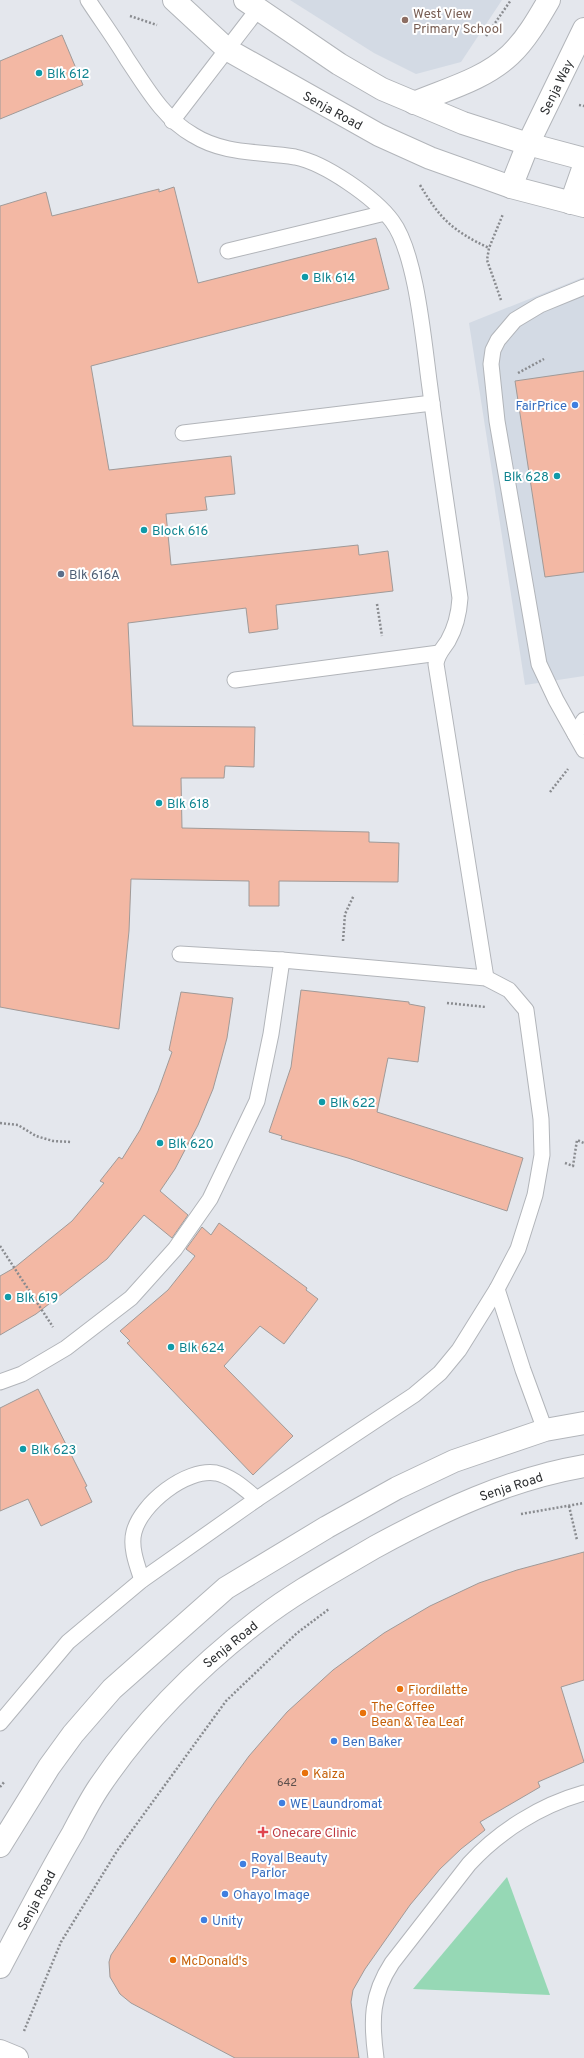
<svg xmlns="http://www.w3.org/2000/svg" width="584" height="2058" viewBox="0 0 584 2058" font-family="Overpass,sans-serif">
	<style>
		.built { fill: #d3dae4 }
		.green { fill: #96d8b5 }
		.building { fill: #f3b8a4; stroke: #a09a98 }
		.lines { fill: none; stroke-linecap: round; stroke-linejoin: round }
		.service-casing { stroke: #b2b5ba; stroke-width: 17 }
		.minor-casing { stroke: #b2b5ba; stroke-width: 24 }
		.tertiary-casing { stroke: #b2b5ba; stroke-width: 24 }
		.path { stroke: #898b8f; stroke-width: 2.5; stroke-dasharray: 2 2; stroke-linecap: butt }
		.service { stroke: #fff; stroke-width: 15 }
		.minor { stroke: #fff; stroke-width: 22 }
		.tertiary { stroke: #fff; stroke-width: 22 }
		.education-dot { fill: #8d6e63; stroke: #fff; stroke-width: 1.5 }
		.culture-dot { fill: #0f9aa8; stroke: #fff; stroke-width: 1.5 }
		.shop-dot { fill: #3f7fe0; stroke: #fff; stroke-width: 1.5 }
		.service-dot { fill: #5c6f8a; stroke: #fff; stroke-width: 1.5 }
		.food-dot { fill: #e8710a; stroke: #fff; stroke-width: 1.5 }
		.health-dot { fill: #e0444e; stroke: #fff; stroke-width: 1.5 }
		.labels { text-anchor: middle; stroke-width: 4; stroke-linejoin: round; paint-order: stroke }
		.number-label { font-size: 11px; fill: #5e504d }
		.education-label { font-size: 13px; fill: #785e54; stroke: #fff; text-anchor: start }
		.culture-label { font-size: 13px; fill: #0d838f; stroke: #fff; text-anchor: start }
		.street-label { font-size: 13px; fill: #2c2e30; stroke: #fff }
		.shop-label { font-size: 13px; fill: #366cbe; stroke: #fff; text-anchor: start }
		.service-label { font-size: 13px; fill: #4e5e75; stroke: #fff; text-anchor: start }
		.food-label { font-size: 13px; fill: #c56008; stroke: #fff; text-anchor: start }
		.health-label { font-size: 13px; fill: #be3a42; stroke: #fff; text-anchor: start }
	</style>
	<rect width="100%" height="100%" fill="#e4e7ed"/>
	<g class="built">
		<polygon points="290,0 502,0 461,62 416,74 374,53"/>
		<polygon points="584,277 584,676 525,685 469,323"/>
	</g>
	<polygon class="green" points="507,1877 550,1995 413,1989"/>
	<g class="building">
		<polygon points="62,35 83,85 0,119 0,61"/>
		<polygon points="174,187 198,283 376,238 389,289 91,366 109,470 231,456 235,494 205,497 207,510 166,514 171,565 358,545 359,555 388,551 393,591 276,605 278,629 249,633 246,608 128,623 133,726 255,727 254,767 225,766 224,778 181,778 182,828 369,832 369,842 399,843 398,882 279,881 279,906 249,906 249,881 131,879 129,931 119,1029 0,1007 0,206 46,192 52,216 159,189 159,192"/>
		<polygon points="584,371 584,572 545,577 515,381"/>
		<polygon points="301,990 409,1002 409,1004 425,1007 418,1062 388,1058 377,1112 523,1158 507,1211 348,1158 281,1139 282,1136 269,1132 291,1067"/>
		<polygon points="181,992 233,998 227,1038 213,1089 198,1125 175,1169 160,1191 188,1215 172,1238 144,1215 107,1259 36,1314 0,1335 0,1276 14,1268 72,1221 104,1183 100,1181 119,1157 122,1159 140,1130 158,1091 172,1052 169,1050"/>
		<polygon points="219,1223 307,1288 306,1290 318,1299 284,1344 260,1326 224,1366 293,1436 253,1475 127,1343 130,1341 120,1331 168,1290 195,1256 186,1249 202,1227 211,1235"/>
		<polygon points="38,1389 87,1486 85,1487 92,1502 41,1526 28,1499 0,1511 0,1408"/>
		<polygon points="584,1552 584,1680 561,1687 584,1762 538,1782 540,1787 480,1822 485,1830 461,1849 440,1869 410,1905 365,1969 353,1990 351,2002 359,2058 235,2058 131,2003 120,1994 110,1977 109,1962 111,1955 216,1801 249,1756 287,1712 333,1670 384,1633 430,1606 479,1583 517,1570"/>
	</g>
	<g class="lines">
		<defs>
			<g id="service">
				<path d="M 88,0 C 101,20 115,39 127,59 C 146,87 163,118 193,135 C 225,155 260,151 295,157 C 325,163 374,197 392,221 C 417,254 424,346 430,388 C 439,458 450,528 460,598 C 459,614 456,627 448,641 C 443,649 437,654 436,664 L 486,978"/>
				<polyline points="172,121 258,9"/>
				<polyline points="228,251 385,213"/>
				<polyline points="584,287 540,305 515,320 498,340 493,350 491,364 497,421 539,664 556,700 584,750"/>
				<polyline points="183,433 432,403"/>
				<polyline points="235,680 439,653"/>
				<polyline points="575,734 584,720"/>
				<polyline points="497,1289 523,1370 545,1430"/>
				<polyline points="0,1382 22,1374 66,1348 131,1298 175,1249 210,1199 257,1101 271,1034 282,960"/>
				<path d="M 142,1580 C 137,1565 130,1547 134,1532 C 141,1504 186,1468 216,1473 C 231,1476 245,1489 257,1499"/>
				<polyline points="0,1723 68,1642 142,1580 257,1499 414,1395 440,1373 459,1350 497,1289 518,1249 535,1195 542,1155 541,1119 526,1010 509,990 486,978 282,960 180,954"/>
				<path d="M 376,2058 C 371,2021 371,1995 392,1963 L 469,1864 C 499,1831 541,1805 584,1793"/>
			</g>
			<polyline id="minor" points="0,2051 17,2058"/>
			<g id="tertiary">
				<polyline points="174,0 228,50 379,135 430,158 511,187 584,206"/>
				<polyline points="245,0 339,64 382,89 463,123 528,144 584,159"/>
				<path d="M 414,103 C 447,89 483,80 510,55 C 526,40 538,19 549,0"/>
				<polyline points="511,187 528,144 584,29"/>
				<polyline points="571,203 584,166"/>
				<polyline points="0,1846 49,1767 73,1734 112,1689 226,1588 327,1527 397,1488 454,1461 545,1430 584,1423"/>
				<path d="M 0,1967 C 24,1922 47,1877 73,1833 C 81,1818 89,1802 99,1787 C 142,1723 198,1667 259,1620 C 295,1592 336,1570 375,1547 C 441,1511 509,1479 584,1466"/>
			</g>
		</defs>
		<use href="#service" class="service-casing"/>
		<use href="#minor" class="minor-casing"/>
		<use href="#tertiary" class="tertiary-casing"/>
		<g class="path">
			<polyline points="130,16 157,25"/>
			<polyline points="486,36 511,0"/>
			<polyline points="579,105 584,106"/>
			<path d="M 420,185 C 440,219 453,231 489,248"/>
			<polyline points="501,300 487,260 489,248 503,214"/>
			<polyline points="518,373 544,359"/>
			<polyline points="377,604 382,636"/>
			<polyline points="550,792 568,769"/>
			<polyline points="343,941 345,914 354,895"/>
			<polyline points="447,1003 486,1007"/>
			<polyline points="0,1123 18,1125 36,1136 53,1141 71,1142"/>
			<polyline points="565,1163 573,1166 577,1140 584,1143"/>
			<polyline points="0,1246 53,1327"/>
			<polyline points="569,1506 577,1540"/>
			<polyline points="521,1514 584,1503"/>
			<polyline points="0,1787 5,1781"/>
			<polyline points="24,2031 61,1942 117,1851 226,1701 297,1633 329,1609"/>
		</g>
		<use href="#service" class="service"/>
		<use href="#minor" class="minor"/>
		<use href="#tertiary" class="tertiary"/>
	</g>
	<circle class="education-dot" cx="405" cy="20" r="4"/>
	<g class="culture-dot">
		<circle cx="39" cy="73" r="4"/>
		<circle cx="305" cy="277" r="4"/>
		<circle cx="557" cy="476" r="4"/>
		<circle cx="144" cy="530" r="4"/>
		<circle cx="159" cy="803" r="4"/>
		<circle cx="322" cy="1102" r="4"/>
		<circle cx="160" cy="1143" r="4"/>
		<circle cx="8" cy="1297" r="4"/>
		<circle cx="171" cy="1347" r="4"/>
		<circle cx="23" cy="1449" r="4"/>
	</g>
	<g class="shop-dot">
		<circle cx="575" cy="405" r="4"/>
		<circle cx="334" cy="1741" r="4"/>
		<circle cx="282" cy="1803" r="4"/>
		<circle cx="243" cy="1864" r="4"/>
		<circle cx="225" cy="1894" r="4"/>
		<circle cx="204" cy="1920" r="4"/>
	</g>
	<circle class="service-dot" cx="61" cy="574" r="4"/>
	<g class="food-dot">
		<circle cx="400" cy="1689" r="4"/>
		<circle cx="363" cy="1713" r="4"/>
		<circle cx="305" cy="1773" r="4"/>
		<circle cx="173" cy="1960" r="4"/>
	</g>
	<path class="health-dot" d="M261 1826h4v4h4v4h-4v4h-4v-4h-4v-4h4z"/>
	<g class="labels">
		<g class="number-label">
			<text x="287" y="1786">642</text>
		</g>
		<g class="education-label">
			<text x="413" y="18">West View<tspan x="413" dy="15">Primary School</tspan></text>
		</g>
		<g class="culture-label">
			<text x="47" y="78">Blk 612</text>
			<text x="313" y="282">Blk 614</text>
			<text x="549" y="481" text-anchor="end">Blk 628</text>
			<text x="152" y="535">Block 616</text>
			<text x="167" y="808">Blk 618</text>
			<text x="330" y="1107">Blk 622</text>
			<text x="168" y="1148">Blk 620</text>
			<text x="16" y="1302">Blk 619</text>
			<text x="179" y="1352">Blk 624</text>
			<text x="31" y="1454">Blk 623</text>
		</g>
		<g class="street-label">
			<text transform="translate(556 87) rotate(-64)" y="5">Senja Way</text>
			<text transform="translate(333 110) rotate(29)" y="5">Senja Road</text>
			<text transform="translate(511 1486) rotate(-18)" y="5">Senja Road</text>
			<text transform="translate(230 1644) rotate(-39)" y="5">Senja Road</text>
			<text transform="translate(36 1900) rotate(-62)" y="5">Senja Road</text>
		</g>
		<g class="shop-label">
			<text x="567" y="410" text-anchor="end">FairPrice</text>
			<text x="342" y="1746">Ben Baker</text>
			<text x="290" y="1808">WE Laundromat</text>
			<text x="251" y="1862">Royal Beauty<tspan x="251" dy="15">Parlor</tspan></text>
			<text x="233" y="1899">Ohayo Image</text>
			<text x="212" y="1925">Unity</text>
		</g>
		<g class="service-label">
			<text x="69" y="579">Blk 616A</text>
		</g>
		<g class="food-label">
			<text x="408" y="1694">Fiordilatte</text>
			<text x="371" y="1711">The Coffee<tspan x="371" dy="15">Bean &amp; Tea Leaf</tspan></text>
			<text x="313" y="1778">Kaiza</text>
			<text x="181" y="1965">McDonald's</text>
		</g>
		<g class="health-label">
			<text x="272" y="1837">Onecare Clinic</text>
		</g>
	</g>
</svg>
